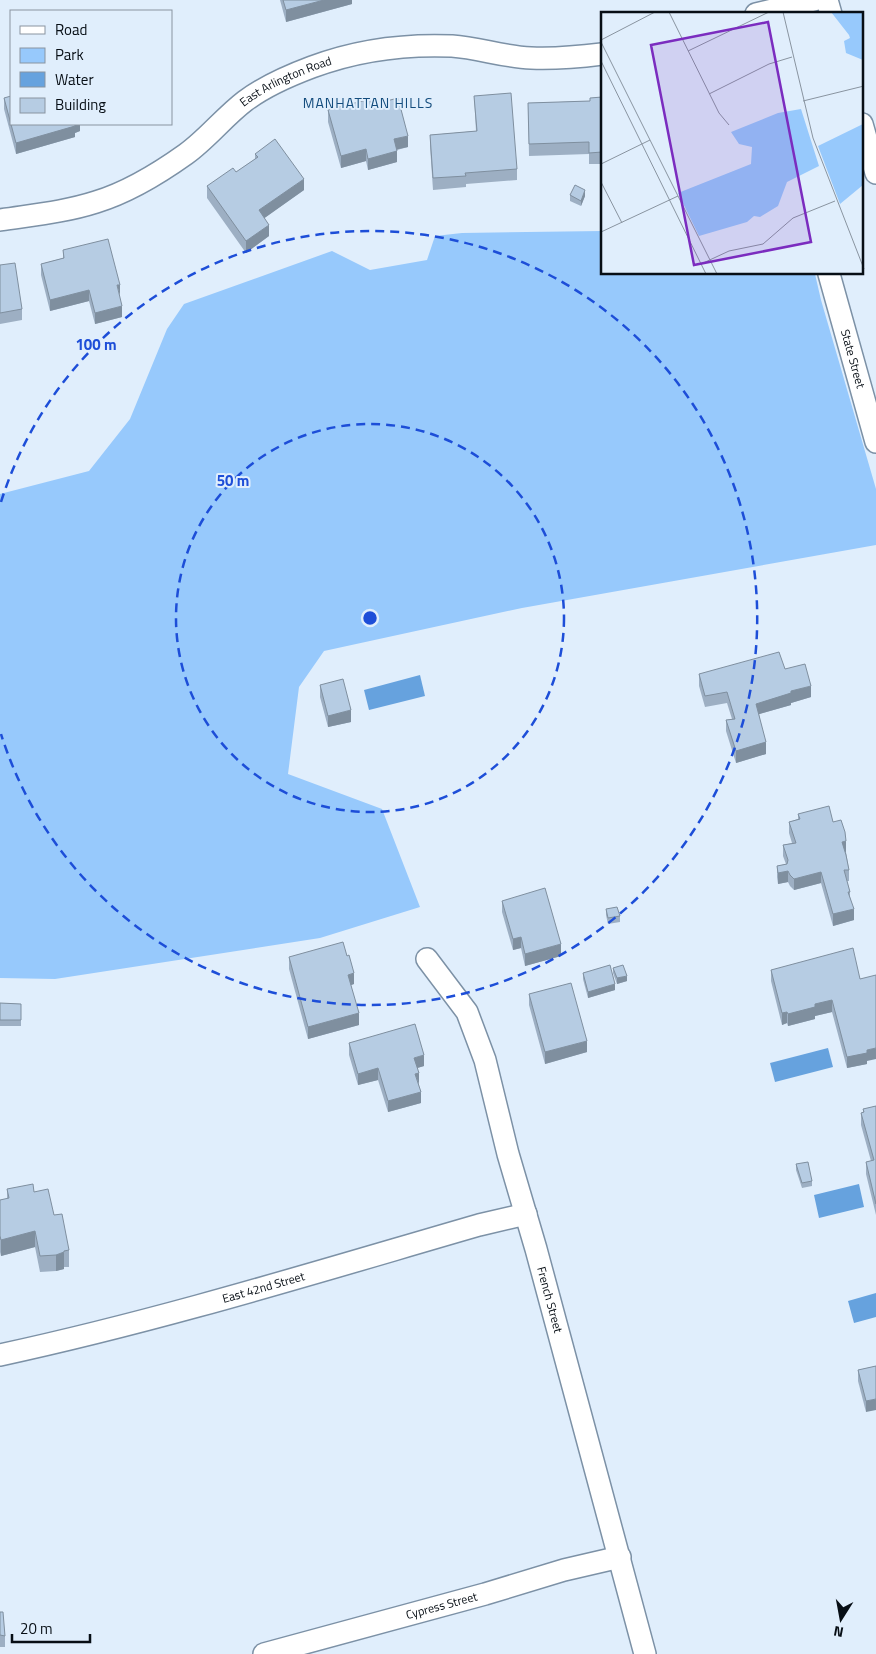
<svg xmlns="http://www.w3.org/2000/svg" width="876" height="1654" viewBox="0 0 876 1654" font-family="'Titillium Web',sans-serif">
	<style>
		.green { fill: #97c9fc }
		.water { fill: #66a2de }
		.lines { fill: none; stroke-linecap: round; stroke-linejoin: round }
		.street-casing { stroke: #7c91a6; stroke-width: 24 }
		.street { stroke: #fff; stroke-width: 21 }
		.wall { fill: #9dafc3 }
		.shaded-wall { fill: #7f8f9f }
		.building { fill: #b6cce3; stroke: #7f8f9f }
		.ring { fill: none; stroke: #1d4ed8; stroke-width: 2.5; stroke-dasharray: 9 6 }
		.labels { text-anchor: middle; stroke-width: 4; stroke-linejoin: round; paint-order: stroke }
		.street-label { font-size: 12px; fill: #070e15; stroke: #e0eefc }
		.neighbourhood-label { font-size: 14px; letter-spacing: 1px; fill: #134c7d; stroke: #e0eefc }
		.inset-road { fill: none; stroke: #8994a0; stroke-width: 1 }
		.view { fill: #7b2cbf; fill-opacity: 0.15; stroke: #7b2cbf; stroke-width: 2.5 }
		.inset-edge { fill: none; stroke: #070e15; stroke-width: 2.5 }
		.centre { fill: #1d4ed8; stroke: #e0eefc; stroke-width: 2.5 }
		.ring-label { font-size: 15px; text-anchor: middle; font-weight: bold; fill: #1d4ed8; stroke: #e0eefc; stroke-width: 4; stroke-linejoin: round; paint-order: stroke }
	</style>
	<rect width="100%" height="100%" fill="#e0eefc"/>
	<polygon class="green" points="602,231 602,274 815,274 821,300 876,489 876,545 522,608 324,651 299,687 288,774 382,809 420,907 320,938 55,979 0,978 0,494 89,471 130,419 167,329 184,304 332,251 370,270 427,260 435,236 462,233"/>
	<g class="water">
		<polygon points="420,675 425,696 369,710 364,690"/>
		<polygon points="828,1048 833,1067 775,1082 770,1063"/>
		<polygon points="859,1184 864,1207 819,1218 814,1195"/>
		<polygon points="876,1293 876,1317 854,1323 848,1301"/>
	</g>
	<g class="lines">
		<defs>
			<g id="street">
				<polyline points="827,0 831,14"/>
				<polyline points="756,14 814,0"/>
				<polyline points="862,124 876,173"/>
				<path id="s1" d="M 0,220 C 32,215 65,212 96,202 C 129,192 158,174 186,154 C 207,139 224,117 245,101 C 265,86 288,76 312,67 C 357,50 404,44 452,46 C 479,48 504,57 531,58 C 555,59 578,57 602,54"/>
				<path id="s2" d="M 829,274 L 876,442"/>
				<path id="s3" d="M 427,959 L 467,1012 L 485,1060 L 508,1154 L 536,1249 L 645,1654"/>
				<path id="s4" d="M 0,1355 C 162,1320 320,1271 479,1225 L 526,1214"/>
				<path id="s5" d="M 264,1654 L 485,1594 L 564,1570 L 620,1557"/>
			</g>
		</defs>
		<use href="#street" class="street-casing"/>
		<use href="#street" class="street"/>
	</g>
	<g class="wall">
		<polygon points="280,0 352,0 352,4 286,22"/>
		<polygon points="474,96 517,169 517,180 466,184 466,187 433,190 430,146 430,135 476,131"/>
		<polygon points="602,97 602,164 589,164 589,154 529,156 528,103 590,101"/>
		<polygon points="4,98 80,124 80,131 75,133 75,137 16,154 4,109"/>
		<polygon points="371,105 408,147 397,150 397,162 368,170 366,161 341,168 328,122 328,110"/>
		<polygon points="255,154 304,190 264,218 269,236 246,253 207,198 207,186 236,172 255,159"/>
		<polygon points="570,195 585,196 581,206 570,201"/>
		<polygon points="63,250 122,317 95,324 89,301 50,311 41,275 41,264 63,258"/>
		<polygon points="0,265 22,309 22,320 0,324"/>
		<polygon points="785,669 811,697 791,703 791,705 759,714 766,754 736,763 726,731 726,720 732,719 727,703 705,707 699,686 699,674"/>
		<polygon points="320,685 351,722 328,727 320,697"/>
		<polygon points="798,814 833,822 846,852 849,870 849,881 847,881 850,892 850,897 854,920 833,926 821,883 794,890 790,886 788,882 778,884 777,877 777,866 786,864 783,856 783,845 792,843 789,833 789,822 798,819"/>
		<polygon points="502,901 561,956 525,966 521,948 513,950 502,912"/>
		<polygon points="606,909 620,916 620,922 608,924 606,915"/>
		<polygon points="289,957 354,984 351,985 359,1025 308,1039 289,969"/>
		<polygon points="613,968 627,981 617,984 613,973"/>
		<polygon points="771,970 860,979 867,1064 847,1068 832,1012 815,1016 815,1019 788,1026 787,1023 782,1025 771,981"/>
		<polygon points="583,973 615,990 588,998 583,979"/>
		<polygon points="529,994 587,1052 545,1064 529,1005"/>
		<polygon points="0,1003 21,1004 21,1026 0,1026"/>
		<polygon points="349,1043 424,1066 417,1068 421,1103 388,1112 378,1080 358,1085 349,1055"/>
		<polygon points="876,1106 876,1215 866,1174 866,1162 871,1161 861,1125 861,1113 863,1112 863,1109"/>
		<polygon points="796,1164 812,1181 812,1186 802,1188 796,1170"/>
		<polygon points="7,1189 34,1192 54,1215 69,1250 69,1267 64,1267 64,1269 56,1271 40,1272 35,1247 1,1256 0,1252 0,1200 7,1199"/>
		<polygon points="876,1366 866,1412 858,1381 858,1370"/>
		<polygon points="0,1612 5,1636 5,1647 0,1647"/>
	</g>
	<g class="shaded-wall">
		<polygon points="324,0 352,0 352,4 286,22 286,10"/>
		<polygon points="74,124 80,124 80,131 75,133 75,137 16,154 16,143"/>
		<polygon points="408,136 408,147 394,150 394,139"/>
		<polygon points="366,149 366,161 341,168 341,156"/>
		<polygon points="397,151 397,162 368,170 368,159"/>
		<polygon points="304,179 304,190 259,222 259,210"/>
		<polygon points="585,190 585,196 581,206 581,201"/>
		<polygon points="269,225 269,236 246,253 246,241"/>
		<polygon points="117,285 120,285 120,296"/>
		<polygon points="89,290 89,301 50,311 50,300"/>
		<polygon points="122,306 122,317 95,324 95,313"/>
		<polygon points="811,686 811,697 791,703 791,705 756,715 756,704 791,691"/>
		<polygon points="351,710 351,722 328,727 328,716"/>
		<polygon points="766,742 766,754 736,763 736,751"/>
		<polygon points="846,841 846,852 842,853 842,842"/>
		<polygon points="788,871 788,882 778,884 778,873"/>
		<polygon points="821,872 821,883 794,890 794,879"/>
		<polygon points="854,909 854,920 833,926 833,914"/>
		<polygon points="521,937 521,948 513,950 513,939"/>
		<polygon points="561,944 561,956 525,966 525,954"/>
		<polygon points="354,973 354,984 348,986 348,975"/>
		<polygon points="627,976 627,981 617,984 617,978"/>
		<polygon points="615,984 615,990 588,998 588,992"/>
		<polygon points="832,1000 832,1012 815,1016 815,1019 788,1026 788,1014 815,1004"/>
		<polygon points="787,1012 787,1023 782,1025 782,1013"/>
		<polygon points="359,1013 359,1025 308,1039 308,1027"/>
		<polygon points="587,1041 587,1052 545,1064 545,1052"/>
		<polygon points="876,1048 876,1059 867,1061 867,1064 847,1068 847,1057 867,1050"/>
		<polygon points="424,1055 424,1066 414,1069 414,1058"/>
		<polygon points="378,1068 378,1080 358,1085 358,1074"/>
		<polygon points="419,1073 419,1084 415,1074"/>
		<polygon points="421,1092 421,1103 388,1112 388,1101"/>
		<polygon points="35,1231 35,1247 1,1256 1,1240"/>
		<polygon points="64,1252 64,1269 56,1271 56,1255"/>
		<polygon points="876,1399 876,1410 866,1412 866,1401"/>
	</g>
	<g class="building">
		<polygon points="283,0 324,0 286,10"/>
		<polygon points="511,93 517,169 465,173 466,176 433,178 430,135 477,131 474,96"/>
		<polygon points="11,96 11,124 75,124 75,126 16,143 4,98"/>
		<polygon points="602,97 602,152 589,153 589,142 529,144 528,103 590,101 590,98"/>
		<polygon points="398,98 408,136 394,139 397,151 368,159 366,149 341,156 328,110 370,99 371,105"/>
		<polygon points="275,139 304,179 259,210 269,225 246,241 207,186 233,168 236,172 258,157 255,154"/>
		<polygon points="575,185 585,190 581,201 570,195"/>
		<polygon points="108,239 120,285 117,285 122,306 95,313 89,290 50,300 41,264 64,258 63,250"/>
		<polygon points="15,263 22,309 0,313 0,265"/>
		<polygon points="779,652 785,669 805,664 811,686 791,691 791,693 756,704 766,742 736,751 726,720 735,719 727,692 705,696 699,674"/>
		<polygon points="343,679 351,710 328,716 320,685"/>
		<polygon points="829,806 833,822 841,820 845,832 846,841 842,842 846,855 849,870 844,870 850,892 848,892 854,909 833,914 821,872 794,879 790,875 788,871 778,873 777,866 787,864 788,860 783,845 796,843 789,822 800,819 798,814"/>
		<polygon points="545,888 561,944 525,954 521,937 513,939 502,901"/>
		<polygon points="617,907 620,916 608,918 606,909"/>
		<polygon points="343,942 347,956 349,955 354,973 348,975 359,1013 308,1027 289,957"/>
		<polygon points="853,948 860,979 876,975 876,1048 867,1050 867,1053 847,1057 832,1000 815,1004 815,1007 788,1014 787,1012 782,1013 771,970"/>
		<polygon points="610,965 615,984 588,992 583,973"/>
		<polygon points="623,965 627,976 617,978 613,968"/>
		<polygon points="571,983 587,1041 545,1052 529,994"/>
		<polygon points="0,1003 21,1004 21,1020 0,1020"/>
		<polygon points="415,1024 424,1055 414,1058 419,1073 415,1074 421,1092 388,1101 378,1068 358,1074 349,1043"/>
		<polygon points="876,1106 876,1204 866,1162 874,1160 861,1113 864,1112 863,1109"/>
		<polygon points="808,1162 812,1181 802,1183 796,1164"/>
		<polygon points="33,1184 34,1192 48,1189 54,1215 62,1214 69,1250 64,1251 64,1252 56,1255 40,1256 35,1231 1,1240 0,1236 0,1200 9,1198 7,1189"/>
		<polygon points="876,1366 876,1399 866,1401 858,1370"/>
		<polygon points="0,1612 3,1612 5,1636 0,1635"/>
	</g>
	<g class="ring">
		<circle cx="370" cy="618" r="194"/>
		<path d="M1 502A387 387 0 1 1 1 734"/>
	</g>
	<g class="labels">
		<g class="street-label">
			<text dy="4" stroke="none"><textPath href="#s1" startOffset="325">East Arlington Road</textPath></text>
			<text dy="4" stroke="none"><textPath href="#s2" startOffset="88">State Street</textPath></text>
			<text dy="4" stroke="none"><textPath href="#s4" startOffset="272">East 42nd Street</textPath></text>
			<text dy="4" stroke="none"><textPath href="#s3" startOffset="366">French Street</textPath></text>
			<text dy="4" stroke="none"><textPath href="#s5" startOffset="184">Cypress Street</textPath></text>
		</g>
		<g class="neighbourhood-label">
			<text x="368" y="108">MANHATTAN HILLS</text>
		</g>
	</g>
	<g transform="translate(601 12)">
		<rect width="262" height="262" fill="#e0eefc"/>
		<path d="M 230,0 L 262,0 L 262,48 L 245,41 L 243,29 L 249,26 L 248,23 ZM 200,97 L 218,154 L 186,170 L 177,194 L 159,205 L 153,204 L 146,210 L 98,224 L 77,181 L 150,152 L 151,135 L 138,132 L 130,120 L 177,101 ZM 262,112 L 262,173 L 239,192 L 217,134 Z" fill="#97c9fc"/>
		<path class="inset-road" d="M 68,0 L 118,101 L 128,113M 182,0 L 212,126 L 263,257M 0,28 L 54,0M 0,30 L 116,262M 87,39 L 168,0M 0,49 L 105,262M 108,82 L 168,52 L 191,45M 202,89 L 263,74M 0,152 L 49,128M 0,170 L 21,211M 0,220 L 77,184M 100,252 L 128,239 L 162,232 L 192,206 L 234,189"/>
		<path class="view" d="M 167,10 L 210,230 L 93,253 L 50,33 Z"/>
		<rect width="262" height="262" class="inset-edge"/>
	</g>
	<circle cx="370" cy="618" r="8" class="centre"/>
	<g class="ring-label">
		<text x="96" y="350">100 m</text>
		<text x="233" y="486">50 m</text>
	</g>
	<rect x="10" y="10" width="162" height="115" fill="#e0eefc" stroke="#8994a0"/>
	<rect x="20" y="26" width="25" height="8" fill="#ffffff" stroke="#8994a0"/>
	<text x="55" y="35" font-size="15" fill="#070e15">Road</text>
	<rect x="20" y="48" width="25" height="15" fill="#97c9fc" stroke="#8994a0"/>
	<text x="55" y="60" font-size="15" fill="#070e15">Park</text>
	<rect x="20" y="72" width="25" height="15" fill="#66a2de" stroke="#8994a0"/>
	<text x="55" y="85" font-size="15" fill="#070e15">Water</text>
	<rect x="20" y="98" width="25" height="15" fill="#b6cce3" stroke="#8994a0"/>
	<text x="55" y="110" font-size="15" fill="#070e15">Building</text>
	<g transform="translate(841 1619) rotate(191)" stroke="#e0eefc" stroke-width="4" paint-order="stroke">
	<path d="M0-4L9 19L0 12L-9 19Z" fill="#070e15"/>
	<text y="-8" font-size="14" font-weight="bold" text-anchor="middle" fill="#070e15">N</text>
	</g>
	<path d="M12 1634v8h78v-8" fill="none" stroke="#070e15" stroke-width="2.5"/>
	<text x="20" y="1634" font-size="15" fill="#070e15" stroke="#e0eefc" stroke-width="4" paint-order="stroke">20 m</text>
</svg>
